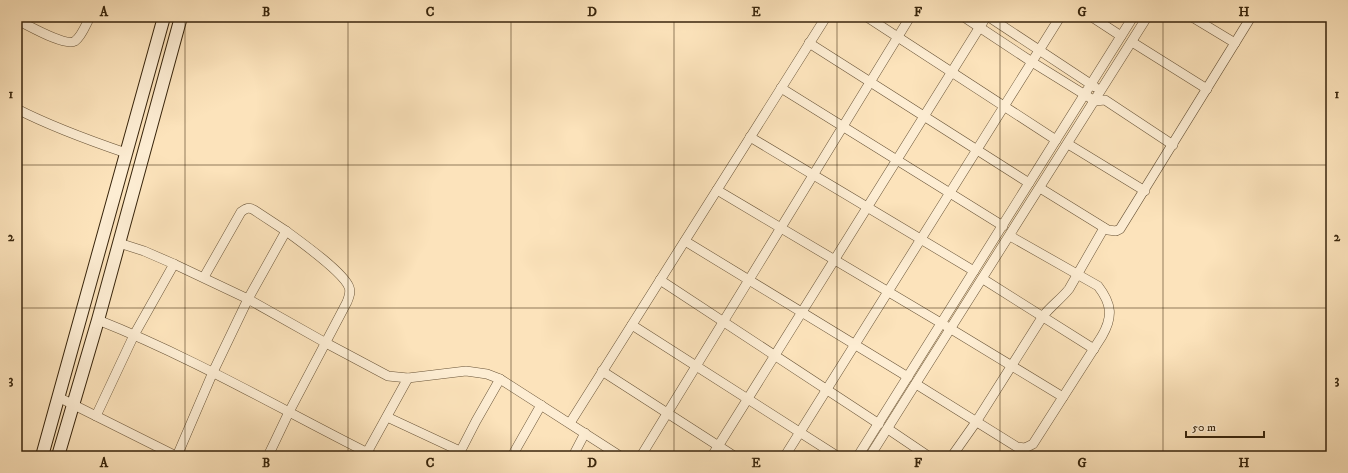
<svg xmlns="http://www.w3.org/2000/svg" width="1348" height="473" viewBox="0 0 1348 473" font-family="'IM FELL DW Pica',serif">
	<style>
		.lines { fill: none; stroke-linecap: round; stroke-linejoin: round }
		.minor-casing { stroke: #695438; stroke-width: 10 }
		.secondary-casing { stroke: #38250c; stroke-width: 14 }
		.minor { stroke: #fdedd3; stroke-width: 9 }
		.secondary { stroke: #fdedd3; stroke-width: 12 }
		.grid { fill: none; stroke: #38250c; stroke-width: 1; stroke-opacity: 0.55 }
		.neatline { fill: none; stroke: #38250c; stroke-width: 1.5 }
		.grid-label { font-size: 13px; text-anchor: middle; font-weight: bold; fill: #38250c }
	</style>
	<rect width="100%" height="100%" fill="#fce3bb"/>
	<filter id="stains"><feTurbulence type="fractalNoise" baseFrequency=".005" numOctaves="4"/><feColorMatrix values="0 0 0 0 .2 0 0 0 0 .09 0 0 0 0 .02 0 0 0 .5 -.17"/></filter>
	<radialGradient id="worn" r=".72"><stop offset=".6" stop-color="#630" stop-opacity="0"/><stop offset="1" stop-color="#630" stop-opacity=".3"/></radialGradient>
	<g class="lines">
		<defs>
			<g id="minor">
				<polyline points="867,17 1056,140"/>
				<polyline points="964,17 1032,62 1095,101 1105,100 1173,145"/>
				<polyline points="989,17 1095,87"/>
				<polyline points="1092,17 1121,36"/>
				<polyline points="1192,17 1235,43"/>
				<path d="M 17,20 C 28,25 65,47 75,41 C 82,36 86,24 90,17"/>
				<polyline points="1132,42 1207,89"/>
				<polyline points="809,43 1029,183"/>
				<polyline points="781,88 1003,226"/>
				<path d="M 17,109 C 52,127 88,140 126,153"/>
				<polyline points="750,137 974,271"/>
				<polyline points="1068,144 1145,191"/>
				<polyline points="1040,188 1108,230 1116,231 1120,229 1251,17"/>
				<polyline points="717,190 951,329 1063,397"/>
				<polyline points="685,241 908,377"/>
				<polyline points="119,243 144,251 174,264 248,299 326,343 388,376 408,378 466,371 487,374 500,379 620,456"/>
				<polyline points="983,279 1094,349"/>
				<polyline points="660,280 879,424"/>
				<path d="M 98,320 C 194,358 282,410 374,456"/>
				<polyline points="632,325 837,456"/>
				<polyline points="602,371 734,456"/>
				<path d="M 916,384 L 1017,447 L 1025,448 L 1033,444 L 1102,336 C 1113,317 1112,304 1098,286 L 1010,236"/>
				<polyline points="58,397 176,456"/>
				<polyline points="96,416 134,335 174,264"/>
				<polyline points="387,417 460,451"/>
				<polyline points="570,423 826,17"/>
				<polyline points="888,429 928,456"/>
				<path d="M 177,456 L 213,372 L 248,299 L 286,231 L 254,210 C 249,207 246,208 241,212 L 204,277"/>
				<path d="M 268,456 L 289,412 L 347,302 C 349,297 351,292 349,287 C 343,272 301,242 286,231"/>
				<polyline points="365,456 408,378"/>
				<polyline points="458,456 476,421 500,379"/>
				<polyline points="512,456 541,405"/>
				<polyline points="573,456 585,433"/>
				<polyline points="641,456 910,17"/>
				<polyline points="712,456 986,17"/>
				<polyline points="785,456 1060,17"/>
				<polyline points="858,456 1133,17"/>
				<polyline points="870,456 1147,17"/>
				<path d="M 952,456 L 976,422 L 1043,316 C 1051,306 1061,299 1069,289 L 1104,228"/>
			</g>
			<g id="secondary">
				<polyline points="42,456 164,17"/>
				<polyline points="58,456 98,320 181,17"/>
			</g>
		</defs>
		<use href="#minor" class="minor-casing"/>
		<use href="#secondary" class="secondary-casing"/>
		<use href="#minor" class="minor"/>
		<use href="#secondary" class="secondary"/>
	</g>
	<path class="grid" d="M 185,17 L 185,456M 348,17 L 348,456M 511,17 L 511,456M 674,17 L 674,456M 837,17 L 837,456M 1000,17 L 1000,456M 1163,17 L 1163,456M 17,165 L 1331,165M 17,308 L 1331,308"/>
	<rect width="1348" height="473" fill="none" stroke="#fce3bb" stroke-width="44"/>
	<path d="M1186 431v6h78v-6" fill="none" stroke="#38250c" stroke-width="2"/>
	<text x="1192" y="431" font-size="12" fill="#38250c" stroke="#fdedd3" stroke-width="3" paint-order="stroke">50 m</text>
	<rect x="22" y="22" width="1304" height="429" class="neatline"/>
	<g class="grid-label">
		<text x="104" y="16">A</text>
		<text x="266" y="16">B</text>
		<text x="430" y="16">C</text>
		<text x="592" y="16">D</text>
		<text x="756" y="16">E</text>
		<text x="918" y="16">F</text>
		<text x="1082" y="16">G</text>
		<text x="1244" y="16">H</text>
		<text x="11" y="98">1</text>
		<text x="1337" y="98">1</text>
		<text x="11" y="241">2</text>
		<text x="1337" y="241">2</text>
		<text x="11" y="384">3</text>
		<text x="1337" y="384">3</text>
		<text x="104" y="467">A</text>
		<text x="266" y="467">B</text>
		<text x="430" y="467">C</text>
		<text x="592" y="467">D</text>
		<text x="756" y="467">E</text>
		<text x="918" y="467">F</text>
		<text x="1082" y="467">G</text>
		<text x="1244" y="467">H</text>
	</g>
	<rect width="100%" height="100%" filter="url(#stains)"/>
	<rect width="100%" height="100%" fill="url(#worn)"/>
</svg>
